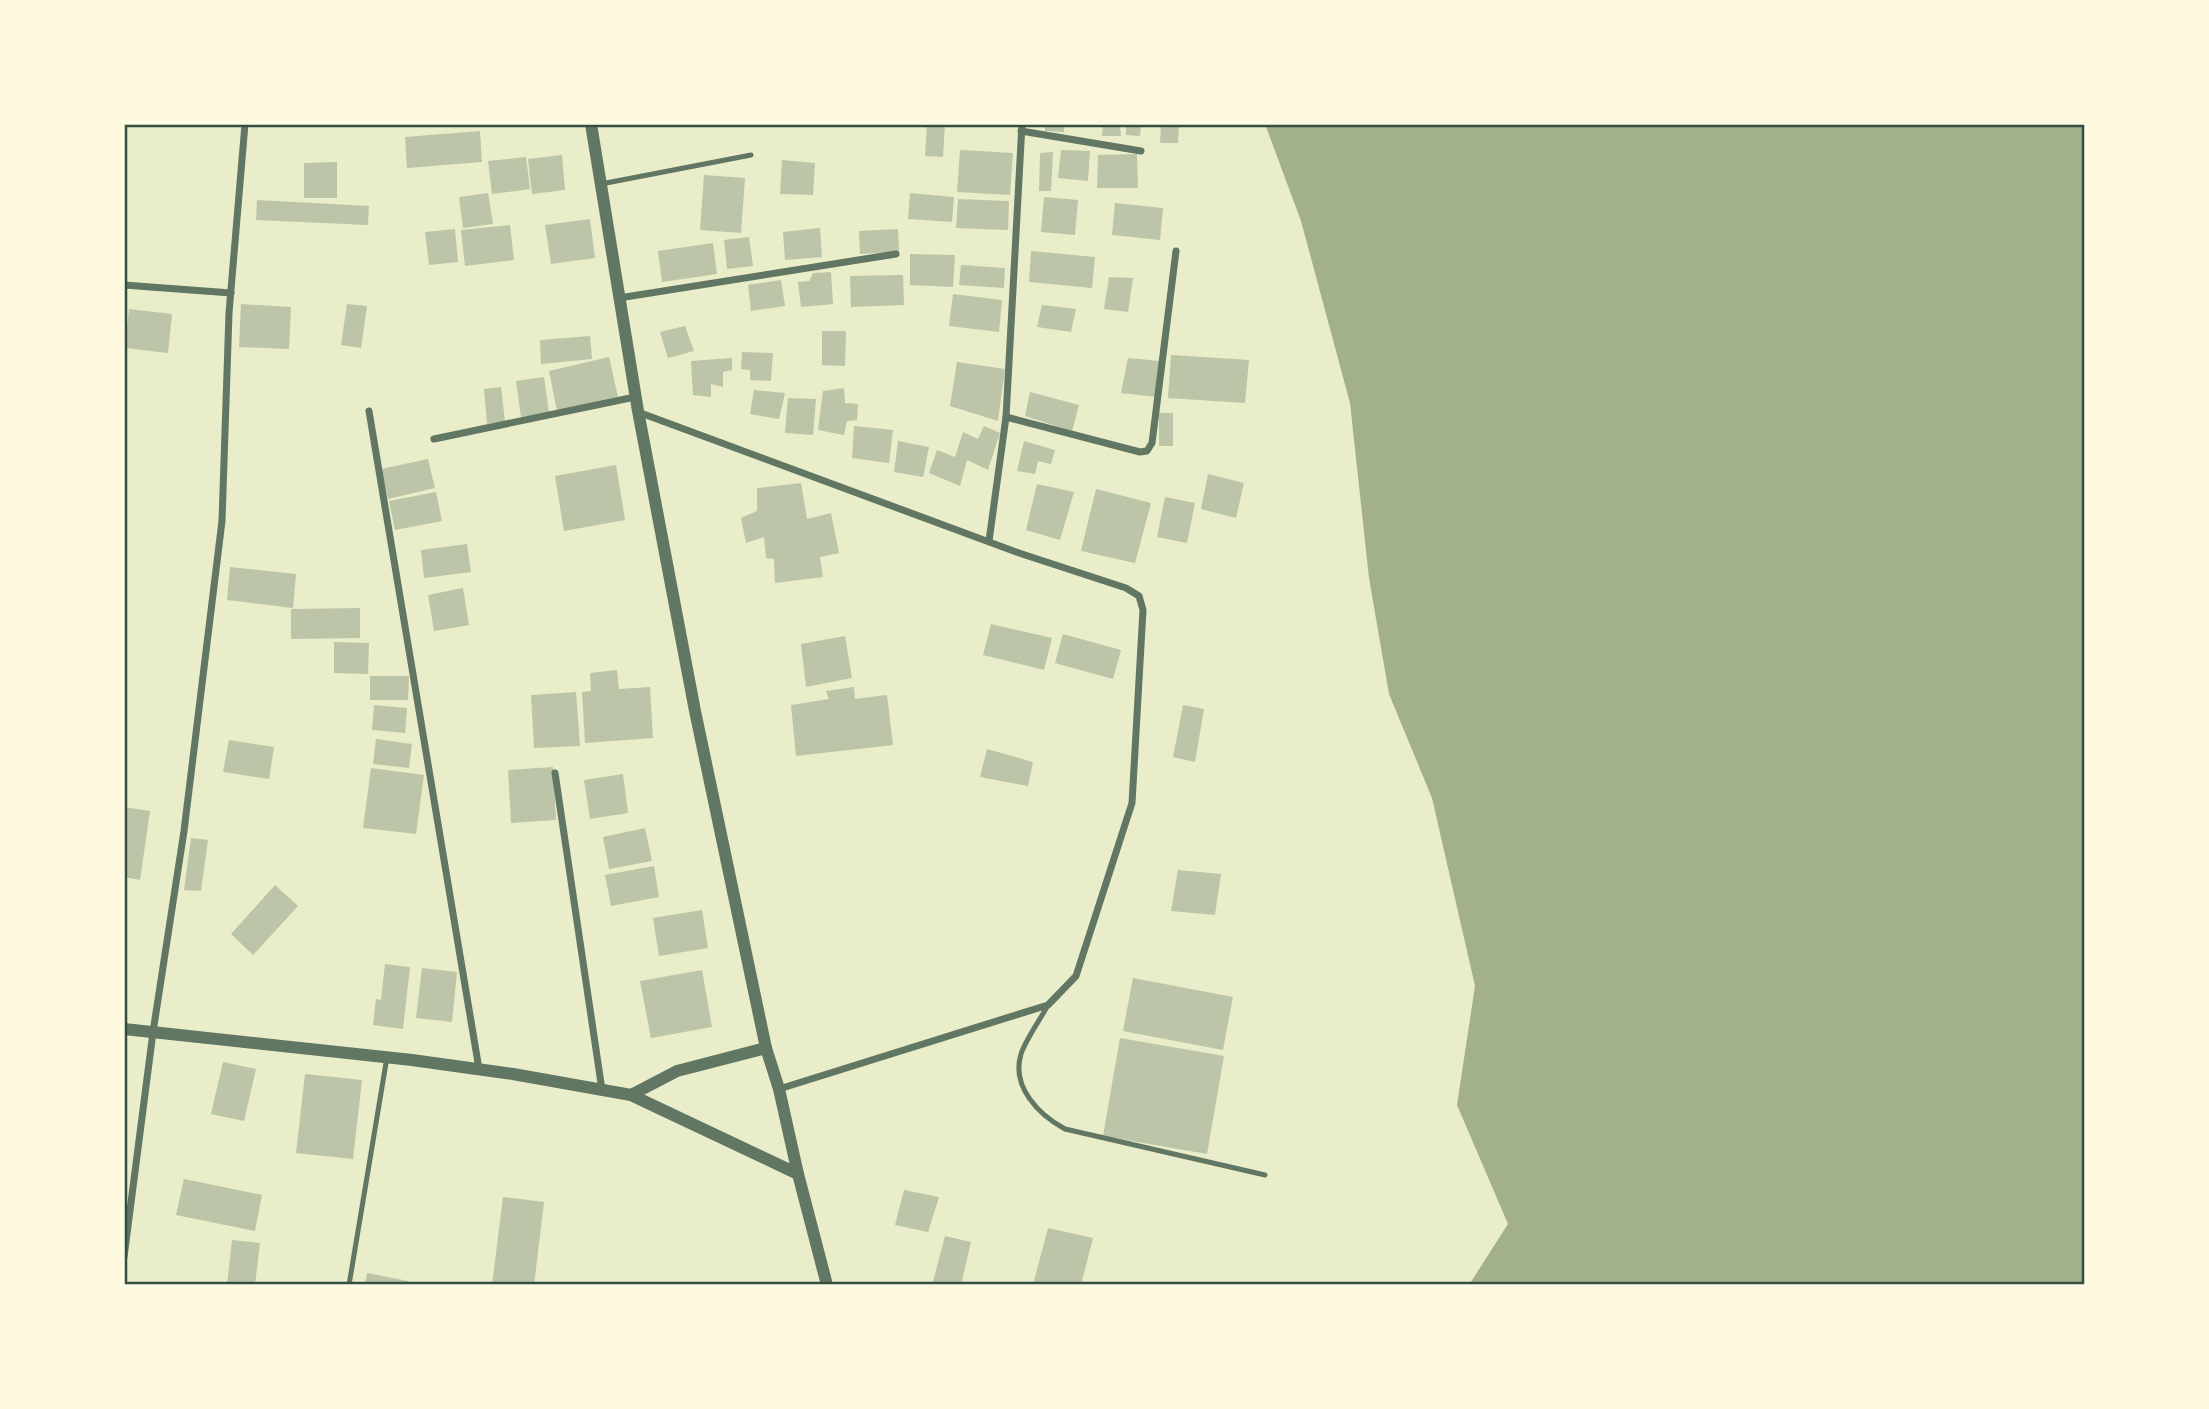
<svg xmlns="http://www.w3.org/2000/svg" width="2209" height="1409" viewBox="0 0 2209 1409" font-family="'Roboto Serif',serif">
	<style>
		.water { fill: #a3b18a }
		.building { fill: #bcc5a7 }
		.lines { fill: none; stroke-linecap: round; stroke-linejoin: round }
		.service { stroke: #617663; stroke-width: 5 }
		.minor { stroke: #617663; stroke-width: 7 }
		.tertiary { stroke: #617663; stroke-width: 12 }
		.neatline { fill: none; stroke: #344e41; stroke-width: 2.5 }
	</style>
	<rect width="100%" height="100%" fill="#e9edc9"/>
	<polygon class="water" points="1265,124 2085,124 2085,329 2082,339 2085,353 2085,1285 1469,1285 1508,1224 1457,1105 1475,986 1432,798 1389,694 1369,578 1350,403 1301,221"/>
	<g class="building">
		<polygon points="927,124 945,124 943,157 925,156"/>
		<polygon points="1045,124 1064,124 1064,132 1045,131"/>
		<polygon points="1103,124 1120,124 1121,136 1102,136"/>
		<polygon points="1126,124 1141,124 1140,136 1126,135"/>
		<polygon points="1161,124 1179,124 1178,143 1160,143"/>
		<polygon points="480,131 482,162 407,168 405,137"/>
		<polygon points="960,150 1013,153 1010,195 957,192"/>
		<polygon points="1061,150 1090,151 1088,181 1058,178"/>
		<polygon points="1053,152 1051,191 1039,191 1040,153"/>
		<polygon points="1137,154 1138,188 1097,188 1098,155"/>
		<polygon points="562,155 565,190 532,194 528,159"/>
		<polygon points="526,157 530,189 492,194 488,161"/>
		<polygon points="782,160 815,163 813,195 780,194"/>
		<polygon points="337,162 337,198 304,198 304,163"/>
		<polygon points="704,175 745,178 741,233 700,230"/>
		<polygon points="488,193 493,224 463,228 459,197"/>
		<polygon points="910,193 954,197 952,222 908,219"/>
		<polygon points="1044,197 1078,200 1075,235 1041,232"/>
		<polygon points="958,199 1009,201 1008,230 956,228"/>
		<polygon points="257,200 369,206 368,225 256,220"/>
		<polygon points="1115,203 1163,208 1160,240 1112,235"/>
		<polygon points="590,219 595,258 551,264 545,225"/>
		<polygon points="510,225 514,260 465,266 461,230"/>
		<polygon points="820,228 822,257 785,260 783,232"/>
		<polygon points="455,229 458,262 429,265 425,232"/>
		<polygon points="898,229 899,252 860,254 859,231"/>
		<polygon points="749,237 753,266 727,269 724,240"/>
		<polygon points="713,243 717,274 662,282 658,251"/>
		<polygon points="1031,251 1095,257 1092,288 1029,282"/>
		<polygon points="910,254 955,255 953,287 910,285"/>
		<polygon points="961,265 1005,268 1004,288 959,285"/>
		<polygon points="831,272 833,304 801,307 798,282 809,281 813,273"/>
		<polygon points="903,275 904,305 851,307 850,276"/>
		<polygon points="1109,277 1133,278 1128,312 1104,309"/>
		<polygon points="781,280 785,306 751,311 748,285"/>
		<polygon points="953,294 1002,300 999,332 949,326"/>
		<polygon points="241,304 291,307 289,349 239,347"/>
		<polygon points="347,304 367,306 361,348 341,345"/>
		<polygon points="1042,305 1076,309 1071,332 1037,327"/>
		<polygon points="129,309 172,314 168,353 125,348"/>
		<polygon points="685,326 694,351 668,358 660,332"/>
		<polygon points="822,331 846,331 845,366 822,365"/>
		<polygon points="590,336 592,359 541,364 540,340"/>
		<polygon points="742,352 773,353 771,381 750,380 750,370 741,369"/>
		<polygon points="1171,355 1249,360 1245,403 1168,398"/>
		<polygon points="609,357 618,397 557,411 549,371"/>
		<polygon points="732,358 732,370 723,372 723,387 711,384 711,397 693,395 691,361"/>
		<polygon points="1128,358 1160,361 1157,397 1121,393"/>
		<polygon points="957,362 1005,369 998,421 950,406"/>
		<polygon points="544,377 549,413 521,417 516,381"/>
		<polygon points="501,387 505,422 487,424 484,389"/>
		<polygon points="844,388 845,403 858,404 857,420 847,421 844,435 818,430 823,391"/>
		<polygon points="754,390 785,393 779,419 750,414"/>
		<polygon points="1030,392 1079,405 1072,431 1025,416"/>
		<polygon points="788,398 816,399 813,435 785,433"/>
		<rect x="1159" y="413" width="14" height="33"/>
		<polygon points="854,426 893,430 889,463 852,458"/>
		<polygon points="984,426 1000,433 988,470 967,460 960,486 929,473 937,450 955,457 963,432 978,439"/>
		<polygon points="898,441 929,447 923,477 894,472"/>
		<polygon points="1024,441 1055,450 1051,464 1038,461 1035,474 1017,471"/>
		<polygon points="428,459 435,488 388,499 381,469"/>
		<polygon points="616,465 625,520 564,531 555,476"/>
		<polygon points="1208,474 1244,483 1236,518 1201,509"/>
		<polygon points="801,483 807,519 831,513 839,553 820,557 823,577 775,583 774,559 766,558 764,537 746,543 741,518 757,511 757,488"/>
		<polygon points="1037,484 1074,492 1060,540 1026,530"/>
		<polygon points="1096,489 1151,503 1135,563 1081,551"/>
		<polygon points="436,492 442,521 395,530 389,501"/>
		<polygon points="1165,497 1195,503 1187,543 1157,537"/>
		<polygon points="467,544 471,572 424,578 421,550"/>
		<polygon points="230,567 296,574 293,608 227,600"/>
		<polygon points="463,588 469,625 434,631 428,595"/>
		<polygon points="360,608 360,638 291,639 291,609"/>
		<polygon points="991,624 1052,638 1044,670 983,655"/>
		<polygon points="1063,634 1121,650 1113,679 1055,663"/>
		<polygon points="845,636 852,678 806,687 801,644"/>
		<polygon points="334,642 369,643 368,674 334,673"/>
		<polygon points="617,670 619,689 650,687 653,738 585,743 582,692 591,691 590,673"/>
		<polygon points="370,676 409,676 408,700 370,700"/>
		<polygon points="854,687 855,699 887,695 893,745 796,756 791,705 829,699 826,691"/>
		<polygon points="576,692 580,746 534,748 531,695"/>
		<polygon points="374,705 407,708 405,733 372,730"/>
		<polygon points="1183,705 1204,709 1195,762 1173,757"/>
		<polygon points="376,739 412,744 409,768 373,764"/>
		<polygon points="229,740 274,747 269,779 223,772"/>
		<polygon points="987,749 1033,762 1028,786 980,777"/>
		<polygon points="553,767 556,820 511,823 508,770"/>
		<polygon points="371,768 424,775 416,834 363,828"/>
		<polygon points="623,774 628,813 590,819 584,780"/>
		<polygon points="124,807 150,811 140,880 124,877"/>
		<polygon points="645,828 652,861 609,869 603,837"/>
		<polygon points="191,838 208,840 201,891 184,890"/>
		<polygon points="654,866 659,897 611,906 605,875"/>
		<polygon points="1178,870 1221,874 1215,915 1171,911"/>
		<polygon points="275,885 298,906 253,955 231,934"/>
		<polygon points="702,910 708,948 659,956 653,918"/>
		<polygon points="385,964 410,967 403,1029 373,1025 376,999 381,1000"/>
		<polygon points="422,968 457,972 452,1022 416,1018"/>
		<polygon points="702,970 712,1027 651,1038 640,981"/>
		<polygon points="1133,978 1233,997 1223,1050 1123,1031"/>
		<polygon points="1120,1038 1224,1056 1207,1154 1103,1136"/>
		<polygon points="223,1062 256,1069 244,1121 211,1114"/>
		<polygon points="305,1074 362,1080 353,1159 296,1153"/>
		<polygon points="184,1179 262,1195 255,1231 176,1215"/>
		<polygon points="904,1190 939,1197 928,1232 895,1225"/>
		<polygon points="503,1197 544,1202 534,1285 492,1285"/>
		<polygon points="1048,1228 1093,1238 1081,1285 1033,1285"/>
		<polygon points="945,1236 971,1242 961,1285 932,1285"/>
		<polygon points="232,1240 260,1243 255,1285 227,1285"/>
		<polygon points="367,1273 408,1281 407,1285 365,1285"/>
	</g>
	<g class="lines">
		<g class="service">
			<polyline points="601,184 751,155"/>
			<path d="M 1048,1005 C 1040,1020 1026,1039 1021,1054 C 1011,1087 1039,1115 1065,1129 L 1265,1175"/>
			<polyline points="349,1285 387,1057"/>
		</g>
		<g class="minor">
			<polyline points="1021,131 1141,151"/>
			<polyline points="124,285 231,293"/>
			<polyline points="619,298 896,254"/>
			<polyline points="369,411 479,1069"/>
			<polyline points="638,412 1019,553 1126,588 1139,596 1143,610 1132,803 1076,976 1048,1005 779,1089"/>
			<polyline points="1006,417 1140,452 1147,451 1152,443 1176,251"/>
			<polyline points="434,439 635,397"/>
			<polyline points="989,541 1006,417 1022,124"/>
			<polyline points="555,773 602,1090"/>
			<polyline points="124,1257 153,1032 184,831 222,521 229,313 245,124"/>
		</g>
		<g class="tertiary">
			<polyline points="591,124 638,411 695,711 766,1048 779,1089 798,1174 827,1285"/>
			<polyline points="124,1029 412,1060 513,1074 631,1095 798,1174"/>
			<polyline points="631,1095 677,1071 766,1048"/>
		</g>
	</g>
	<rect width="2209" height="1409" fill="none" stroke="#fefae0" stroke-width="252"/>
	<rect x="126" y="126" width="1957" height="1157" class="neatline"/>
</svg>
